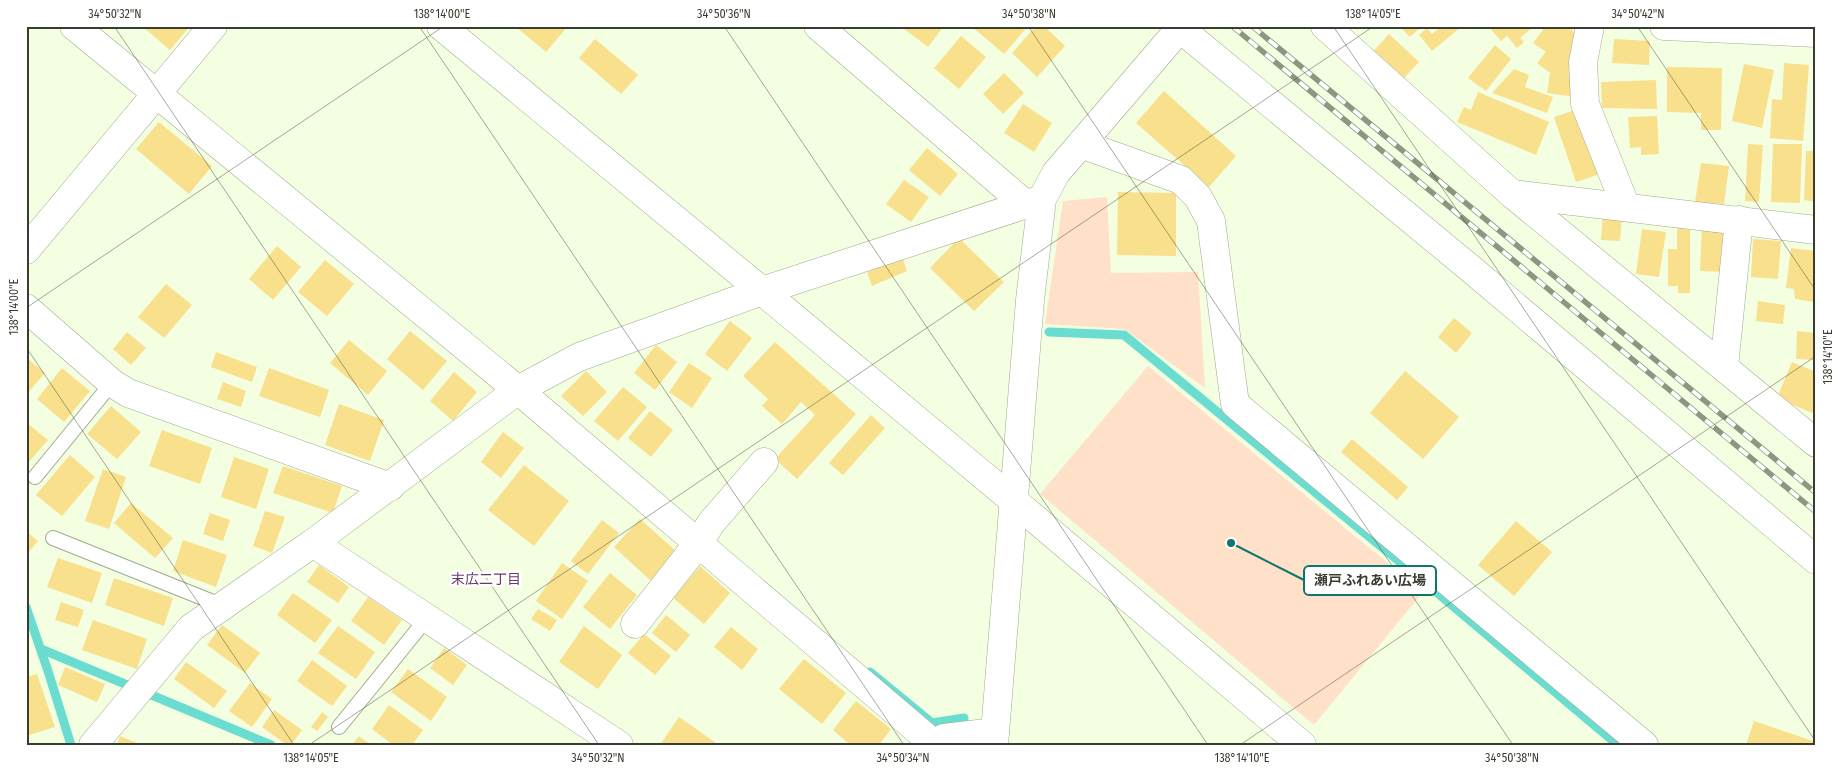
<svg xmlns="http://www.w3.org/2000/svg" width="1842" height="771" viewBox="0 0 1842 771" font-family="'Fira Sans Condensed','Noto Sans JP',sans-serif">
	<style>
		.green { fill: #fee1c8 }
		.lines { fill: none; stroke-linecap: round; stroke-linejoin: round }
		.stream { stroke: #6adcd0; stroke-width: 9 }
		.building { fill: #f9e08d }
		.service-casing { stroke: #a0ab8e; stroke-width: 16 }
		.minor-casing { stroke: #a0ab8e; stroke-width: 29 }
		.tertiary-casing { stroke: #a0ab8e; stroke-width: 29 }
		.secondary-casing { stroke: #a0ab8e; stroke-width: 29 }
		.service { stroke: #fff; stroke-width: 14 }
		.minor { stroke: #fff; stroke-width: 28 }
		.tertiary { stroke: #fff; stroke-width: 28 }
		.secondary { stroke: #fff; stroke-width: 28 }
		.rail-casing { stroke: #8e9681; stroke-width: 5.5 }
		.rail { stroke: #fff; stroke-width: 4; stroke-dasharray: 11; stroke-linecap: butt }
		.ticks { fill: none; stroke: #393d31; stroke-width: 1; stroke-opacity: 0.45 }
		.labels { text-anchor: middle; stroke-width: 5; stroke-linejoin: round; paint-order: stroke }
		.neighbourhood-label { font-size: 14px; fill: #6c396a; stroke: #fff }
		.leader { fill: none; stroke: #0f766e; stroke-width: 2 }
		.callout-dot { fill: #0f766e; stroke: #fff; stroke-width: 2 }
		.callout { fill: #fff; stroke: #0f766e; stroke-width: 2 }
		.callout-label { font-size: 14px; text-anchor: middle; font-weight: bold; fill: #393d31 }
		.neatline { fill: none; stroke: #393d31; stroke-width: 2 }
		.ticks-label { font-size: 12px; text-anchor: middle; fill: #393d31 }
	</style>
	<rect width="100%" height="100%" fill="#f3ffe0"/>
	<g class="green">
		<polygon points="1107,197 1111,273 1198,272 1205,388 1124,329 1045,324 1063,201"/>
		<polygon points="1148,366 1423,592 1314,725 1040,494"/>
	</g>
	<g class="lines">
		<g class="stream">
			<polyline points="1049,332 1124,335 1428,585 1618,745"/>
			<polyline points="26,607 48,671 71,745"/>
			<polyline points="41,649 271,745"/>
			<polyline points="870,672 932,723 964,718"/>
		</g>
	</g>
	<g class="building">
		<polygon points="142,26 190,26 170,50"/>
		<polygon points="515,26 568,26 546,52"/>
		<polygon points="905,26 944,26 928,47 903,28"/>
		<polygon points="971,26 1028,26 1004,54"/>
		<polygon points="1036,26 1044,26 1065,46 1037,77 1012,53"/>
		<polygon points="1399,26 1422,26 1410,37"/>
		<polygon points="1442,26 1462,26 1432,51 1419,35 1427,28 1432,34"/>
		<polygon points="1488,26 1534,26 1520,38 1524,42 1517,48 1507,36 1501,41"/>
		<polygon points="1546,26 1567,26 1581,38 1575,97 1547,93 1550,73 1537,63 1546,52 1533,43"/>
		<polygon points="1389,34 1419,62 1400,82 1370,55"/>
		<polygon points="961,36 986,57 959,89 934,68"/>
		<polygon points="595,39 638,75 621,94 579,58"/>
		<polygon points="1614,39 1650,41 1649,65 1612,63"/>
		<polygon points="1495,45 1511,59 1486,91 1468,78"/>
		<polygon points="1784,63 1809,65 1803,141 1770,138 1772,99 1782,100"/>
		<polygon points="1744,64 1774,70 1762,128 1732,121"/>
		<polygon points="1667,67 1722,68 1721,130 1701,130 1701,113 1667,112"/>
		<polygon points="1514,69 1529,75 1525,87 1553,97 1547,113 1492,93"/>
		<polygon points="1004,73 1024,93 1003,114 983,94"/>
		<polygon points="1656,80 1657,109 1602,108 1601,82"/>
		<polygon points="1164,91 1236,156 1209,187 1136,123"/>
		<polygon points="1478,92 1549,122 1536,155 1457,122 1464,107 1471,110"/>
		<polygon points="1023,104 1052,123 1034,152 1004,133"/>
		<polygon points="1578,109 1600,174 1576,182 1554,117"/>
		<polygon points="1657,116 1659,154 1641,155 1641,147 1630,148 1628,117"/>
		<polygon points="159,122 212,166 189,194 136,149"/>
		<polygon points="1748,144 1763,145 1759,202 1745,201"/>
		<polygon points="1773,144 1802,144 1800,203 1771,202"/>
		<polygon points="927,148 958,174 940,196 909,170"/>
		<polygon points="1806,151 1816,151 1816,202 1804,200"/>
		<polygon points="1701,163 1729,166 1724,204 1695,202"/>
		<polygon points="904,180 929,197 911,222 886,204"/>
		<polygon points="1118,192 1176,193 1176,256 1117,255"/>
		<polygon points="1603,212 1622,214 1620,241 1601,240"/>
		<polygon points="1702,225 1725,227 1723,272 1700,271"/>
		<polygon points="1677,227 1690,230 1690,293 1678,293 1678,286 1668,286 1668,249 1677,249"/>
		<polygon points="1642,229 1666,232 1659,277 1636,274"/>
		<polygon points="959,238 1004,282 974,311 930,268"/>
		<polygon points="1753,239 1781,241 1778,279 1751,277"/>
		<polygon points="277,246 301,267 273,300 249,279"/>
		<polygon points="1791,248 1816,251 1816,287 1814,302 1795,299 1794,289 1786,288"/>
		<polygon points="902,257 907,271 872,286 867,272"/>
		<polygon points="325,260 354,284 327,316 298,292"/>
		<polygon points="166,284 192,305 164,338 138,317"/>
		<polygon points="1758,301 1785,305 1783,324 1756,321"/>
		<polygon points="1454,318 1472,333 1456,353 1438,337"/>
		<polygon points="730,321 752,338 727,371 705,354"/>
		<polygon points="410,331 447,361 423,390 387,359"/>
		<polygon points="1797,331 1816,333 1816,360 1796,359"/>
		<polygon points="127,332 146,348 131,365 113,349"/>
		<polygon points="349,340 387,371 368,395 330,363"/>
		<polygon points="775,342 856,414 797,479 775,459 815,415 801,402 782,424 762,406 768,399 743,376"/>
		<polygon points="656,345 677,362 655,390 634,373"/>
		<polygon points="216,352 257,367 252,382 211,367"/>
		<polygon points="26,357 45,373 26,395"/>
		<polygon points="1792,362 1816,372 1816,406 1812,413 1777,398"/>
		<polygon points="689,363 712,378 692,408 669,392"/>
		<polygon points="62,368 90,391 64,422 37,399"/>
		<polygon points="269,368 329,390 320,417 259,396"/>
		<polygon points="586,371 607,392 583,416 561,396"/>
		<polygon points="1405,371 1459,417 1423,459 1370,413"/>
		<polygon points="454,372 477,392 453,421 430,401"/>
		<polygon points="223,382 246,391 241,407 217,399"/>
		<polygon points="623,387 647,407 618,441 594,421"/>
		<polygon points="339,404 384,420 370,461 325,445"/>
		<polygon points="111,406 141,432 117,459 87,434"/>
		<polygon points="650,411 673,430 651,457 628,438"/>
		<polygon points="871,415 885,428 843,475 829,463"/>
		<polygon points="26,422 48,440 26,465"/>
		<polygon points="162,430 212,448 200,484 149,466"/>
		<polygon points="503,432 524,448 501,478 481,462"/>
		<polygon points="1352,439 1408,487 1397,500 1341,452"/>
		<polygon points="70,455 95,477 62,516 36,495"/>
		<polygon points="234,457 269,469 256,509 221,497"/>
		<polygon points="524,465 569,501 534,546 488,510"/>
		<polygon points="283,466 342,486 333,513 273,493"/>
		<polygon points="103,469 126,477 109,529 85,521"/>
		<polygon points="131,503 173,538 155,558 114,523"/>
		<polygon points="265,511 285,517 272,553 253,546"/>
		<polygon points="210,513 230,520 223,541 203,534"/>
		<polygon points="640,519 677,552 651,581 614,547"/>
		<polygon points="602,520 619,533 588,574 571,561"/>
		<polygon points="1516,521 1552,552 1514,596 1478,565"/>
		<polygon points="26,531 38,541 26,555"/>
		<polygon points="183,540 227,555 216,587 173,571"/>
		<polygon points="58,558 102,573 92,603 47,587"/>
		<polygon points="562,563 588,581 562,619 536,601"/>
		<polygon points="319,565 349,587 338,603 307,582"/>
		<polygon points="700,566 730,593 704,624 673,598"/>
		<polygon points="610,573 637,595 610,629 583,607"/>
		<polygon points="114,578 173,598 164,626 105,605"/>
		<polygon points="293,593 332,620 315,643 277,615"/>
		<polygon points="368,597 402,620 384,645 351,621"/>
		<polygon points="61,602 84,610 78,627 55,620"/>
		<polygon points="538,609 557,620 550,631 531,619"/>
		<polygon points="666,615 690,635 676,652 652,633"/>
		<polygon points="93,620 147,639 137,669 82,650"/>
		<polygon points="222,625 260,653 245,673 207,645"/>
		<polygon points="338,626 375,652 356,679 318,653"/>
		<polygon points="584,626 622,655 598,689 559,662"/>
		<polygon points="731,627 758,649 742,670 714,647"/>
		<polygon points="644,634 671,656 655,675 628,653"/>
		<polygon points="444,648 467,665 453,685 430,668"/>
		<polygon points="804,659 846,693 822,724 779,689"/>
		<polygon points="312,660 347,686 332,706 297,681"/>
		<polygon points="186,662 227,691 214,708 174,679"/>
		<polygon points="65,667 105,684 97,702 58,685"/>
		<polygon points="408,669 447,697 431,721 391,692"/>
		<polygon points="37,674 55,727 26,736 26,677"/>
		<polygon points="250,683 272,699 252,727 229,711"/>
		<polygon points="856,701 891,729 879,745 850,745 833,730"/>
		<polygon points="389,705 423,730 412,745 393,745 372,729"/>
		<polygon points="274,710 302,730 291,745 287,745 262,727"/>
		<polygon points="322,712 328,717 317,731 311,727"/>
		<polygon points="679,717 719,745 660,745"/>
		<polygon points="1754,721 1816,742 1816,745 1746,745"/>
		<polygon points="120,736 142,745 117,745"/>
		<polygon points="359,736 371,745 352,745"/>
	</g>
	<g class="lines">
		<defs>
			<g id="service">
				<polyline points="35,477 112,383"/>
				<polyline points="53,538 223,606"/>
				<polyline points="339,727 427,618"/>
			</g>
			<g id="minor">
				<polyline points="74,26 518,390 933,743"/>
				<polyline points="818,26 1025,204"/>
				<polyline points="1177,26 1471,269 1816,560"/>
				<polyline points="1325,26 1512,194 1816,443"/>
				<polyline points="1590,26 1583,62 1585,104 1626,207"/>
				<polyline points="1081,144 1181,180 1198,197 1211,221 1235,404 1644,745"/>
				<polyline points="1512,194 1816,230"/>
				<polyline points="26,250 213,26"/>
				<polyline points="26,308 112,383 128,393 390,487"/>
				<polyline points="1724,367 1739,220"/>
				<polyline points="1014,501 1302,745"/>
				<polyline points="313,543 619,745"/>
				<polyline points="635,624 700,541 711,523 764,462"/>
				<polyline points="93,745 191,628 313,543 518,390 579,357 762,291 1042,199"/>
				<polyline points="930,745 944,738 995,732"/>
			</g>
			<g id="tertiary">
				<polyline points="441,26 762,291 1014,501"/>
				<polyline points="994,745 1030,300 1042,199 1056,173 1182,26"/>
			</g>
			<polyline id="secondary" points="1664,26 1816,33"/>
		</defs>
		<use href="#service" class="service-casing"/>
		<use href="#minor" class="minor-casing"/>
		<use href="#tertiary" class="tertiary-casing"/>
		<use href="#secondary" class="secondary-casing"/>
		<use href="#service" class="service"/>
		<use href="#minor" class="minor"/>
		<use href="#tertiary" class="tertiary"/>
		<use href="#secondary" class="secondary"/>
		<defs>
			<g id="rail">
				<polyline points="1232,26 1816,512"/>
				<polyline points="1252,26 1816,493"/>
			</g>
		</defs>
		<use href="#rail" class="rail-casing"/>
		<use href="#rail" class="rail"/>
	</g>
	<path class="ticks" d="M 114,26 L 599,745M 419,26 L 904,745M 724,26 L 1208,745M 1028,26 L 1513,745M 1333,26 L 1816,742M 1637,26 L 1816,291M 26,308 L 444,26M 26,347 L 294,745M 309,745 L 1374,26M 1240,745 L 1816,356"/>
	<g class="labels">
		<g class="neighbourhood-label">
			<text x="486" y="584">末広二丁目</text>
		</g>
	</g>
	<path class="leader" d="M1231 543L1304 580"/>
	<circle class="callout-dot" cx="1231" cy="543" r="5"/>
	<rect class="callout" x="1304" y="566" width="132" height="29" rx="5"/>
	<g class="callout-label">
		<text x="1370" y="585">瀬戸ふれあい広場</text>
	</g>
	<rect width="1842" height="771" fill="none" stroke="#ffffff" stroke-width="55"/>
	<rect x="28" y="28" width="1786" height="716" class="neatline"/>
	<g class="ticks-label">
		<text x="115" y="18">34°50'32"N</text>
		<text x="442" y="18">138°14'00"E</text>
		<text x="724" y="18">34°50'36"N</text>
		<text x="1029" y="18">34°50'38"N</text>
		<text x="1373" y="18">138°14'05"E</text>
		<text x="1638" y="18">34°50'42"N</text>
		<text transform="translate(14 307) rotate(-90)" y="4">138°14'00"E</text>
		<text transform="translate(1828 357) rotate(-90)" y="4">138°14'10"E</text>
		<text x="311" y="762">138°14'05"E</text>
		<text x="598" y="762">34°50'32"N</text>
		<text x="903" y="762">34°50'34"N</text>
		<text x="1242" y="762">138°14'10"E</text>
		<text x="1512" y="762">34°50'38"N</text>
	</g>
</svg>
